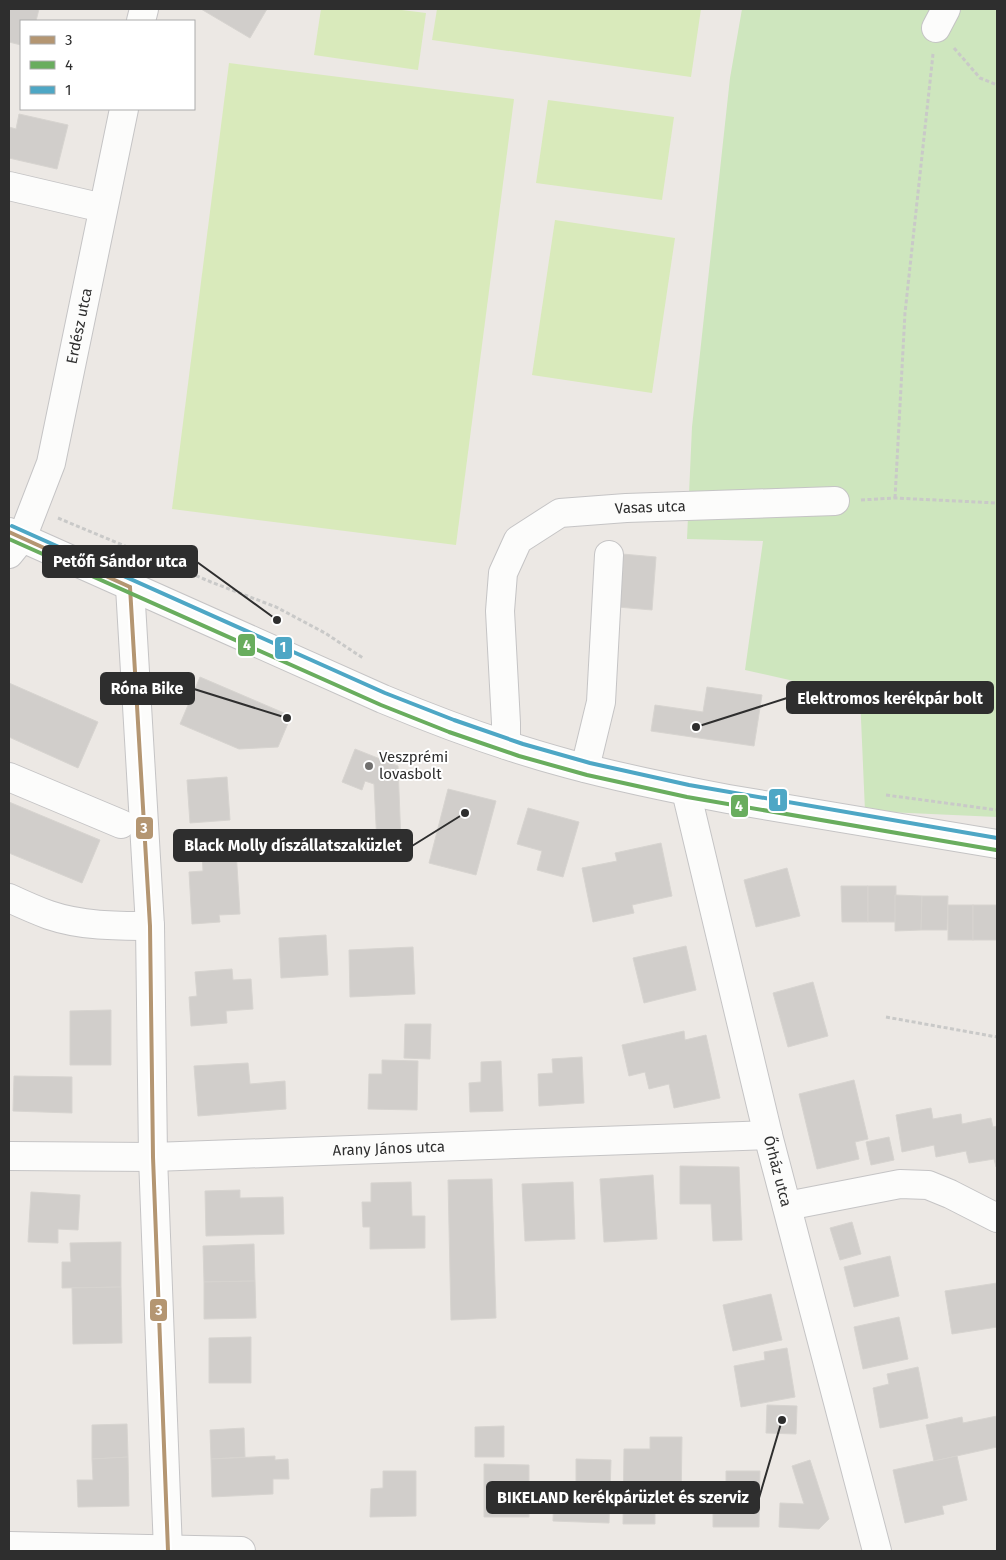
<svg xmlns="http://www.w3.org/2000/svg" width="1006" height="1560" viewBox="0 0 1006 1560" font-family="'Fira Sans',sans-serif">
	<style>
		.green { fill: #cee6be }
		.pitch { fill: #d9eabb }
		.building { fill: #d1cecb; stroke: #d7d4d0 }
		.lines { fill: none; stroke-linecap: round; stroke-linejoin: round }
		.minor-casing { stroke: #c5c4c5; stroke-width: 30 }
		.path { stroke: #c9c9c8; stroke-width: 3; stroke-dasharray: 4 2.5; stroke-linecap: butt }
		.minor { stroke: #fcfcfb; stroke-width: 28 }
		.bus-1-casing { stroke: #fff; stroke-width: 8 }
		.bus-2-casing { stroke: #fff; stroke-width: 8 }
		.bus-3-casing { stroke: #fff; stroke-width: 8 }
		.bus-1 { stroke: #b49672; stroke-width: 4 }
		.bus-2 { stroke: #69ad5e; stroke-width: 4 }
		.bus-3 { stroke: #4ea7c5; stroke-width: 4 }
		.poi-dot { fill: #706f6e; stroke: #fff; stroke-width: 2 }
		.labels { text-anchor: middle; stroke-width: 4; stroke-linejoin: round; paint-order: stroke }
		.street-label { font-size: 15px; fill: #2e2e2e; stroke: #fff }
		.poi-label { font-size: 15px; fill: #2e2e2e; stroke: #fff; text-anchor: start }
		.leader { fill: none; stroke: #2e2e2e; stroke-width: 2 }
		.callout-dot { fill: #2e2e2e; stroke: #fff; stroke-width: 2 }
		.callout { fill: #2e2e2e; stroke: #2e2e2e; stroke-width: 2 }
		.callout-label { font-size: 16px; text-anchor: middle; font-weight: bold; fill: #fff }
		.line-badge { stroke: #fff; stroke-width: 2 }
		.badge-label { font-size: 14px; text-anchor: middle; font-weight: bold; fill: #fff }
	</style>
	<rect width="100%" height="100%" fill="#ece8e4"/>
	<polygon class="green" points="742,9 997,9 997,817 865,811 860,696 745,670 763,541 687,539 692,427 730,78"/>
	<g class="pitch">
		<polygon points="321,9 394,9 426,13 418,70 314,55"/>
		<polygon points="437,9 701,9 691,77 432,40"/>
		<polygon points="229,63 514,99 456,545 172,509"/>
		<polygon points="548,100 674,117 662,200 536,183"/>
		<polygon points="555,220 675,238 652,393 532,375"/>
	</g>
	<g class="building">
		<polygon points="9,9 39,9 36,21 21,21 21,45 9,42"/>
		<polygon points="201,9 267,9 250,38"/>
		<polygon points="19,114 68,125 57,169 9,158 9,127 16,129"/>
		<polygon points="622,554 656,557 652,610 618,607"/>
		<polygon points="200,677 291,716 278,747 239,749 180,724"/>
		<polygon points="9,683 98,722 78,768 9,737"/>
		<polygon points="707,687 762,695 754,746 651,731 655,705 703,712"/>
		<polygon points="355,749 398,766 401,843 377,844 374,784 365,781 362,790 342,782"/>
		<polygon points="227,777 230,820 190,823 187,780"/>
		<polygon points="448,789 496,801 476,875 429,863"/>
		<polygon points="9,802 100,840 82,883 9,853"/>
		<polygon points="528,808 579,822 563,877 537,870 542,851 517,844"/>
		<polygon points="661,843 672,896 632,905 634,913 593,922 582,868 617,861 615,853"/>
		<polygon points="236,850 240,914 219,915 220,922 192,924 189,872 203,871 202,853"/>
		<polygon points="787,868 800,916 756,927 744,880"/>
		<polygon points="841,886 868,886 868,922 842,922"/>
		<rect x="868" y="886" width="28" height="36"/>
		<polygon points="895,895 922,896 921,930 895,931"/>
		<polygon points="922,896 948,896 947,930 921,930"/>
		<rect x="948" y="905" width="25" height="35"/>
		<rect x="973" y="905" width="24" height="35"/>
		<polygon points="326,935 328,975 281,978 279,938"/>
		<polygon points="686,946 696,990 644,1003 633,958"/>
		<polygon points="413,947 415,994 350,997 349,950"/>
		<polygon points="232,969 233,980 251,979 253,1009 226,1011 227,1023 191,1026 189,997 197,996 195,972"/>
		<polygon points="813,982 828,1036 788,1047 773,993"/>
		<polygon points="111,1010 111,1065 70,1065 70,1011"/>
		<polygon points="405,1024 431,1024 430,1059 404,1058"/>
		<polygon points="684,1031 685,1040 706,1035 720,1098 674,1108 669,1084 649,1089 645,1072 629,1076 622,1045"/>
		<polygon points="582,1057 584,1103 539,1106 538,1074 553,1073 552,1059"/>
		<polygon points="382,1060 418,1061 417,1110 368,1109 369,1074 382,1074"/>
		<polygon points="501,1061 503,1111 470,1112 469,1083 481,1082 481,1062"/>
		<polygon points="248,1063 250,1084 285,1081 286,1109 198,1116 194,1066"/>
		<polygon points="14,1076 72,1077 72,1113 13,1111"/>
		<polygon points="854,1080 868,1139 855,1142 859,1159 817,1169 799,1094"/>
		<polygon points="931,1108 933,1119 961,1114 962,1124 991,1118 993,1127 997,1126 997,1167 996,1167 994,1159 969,1163 966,1151 936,1157 934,1145 902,1152 896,1115"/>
		<polygon points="889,1137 894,1160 871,1165 866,1142"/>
		<polygon points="680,1166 739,1167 742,1240 713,1241 711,1204 680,1204"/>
		<polygon points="653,1175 657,1239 604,1242 600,1179"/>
		<polygon points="492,1179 496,1318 451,1320 448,1180"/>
		<polygon points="411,1182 412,1216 425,1216 425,1248 370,1249 370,1227 363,1227 362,1202 371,1202 371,1183"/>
		<polygon points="573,1182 575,1239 525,1241 522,1184"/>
		<polygon points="240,1190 240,1198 283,1197 284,1234 206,1236 205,1191"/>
		<polygon points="31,1192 80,1195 78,1230 58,1229 58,1243 28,1242"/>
		<polygon points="852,1222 861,1254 840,1260 830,1228"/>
		<polygon points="121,1242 121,1287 62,1288 62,1262 71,1262 70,1243"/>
		<polygon points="254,1244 255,1281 204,1282 203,1246"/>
		<polygon points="890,1256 899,1296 854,1307 844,1267"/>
		<polygon points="255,1281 256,1318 204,1319 204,1282"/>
		<polygon points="997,1283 997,1327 952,1334 945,1291"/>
		<polygon points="121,1287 122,1343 73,1344 72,1288"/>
		<polygon points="771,1294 782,1340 733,1351 723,1305"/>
		<polygon points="899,1317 908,1359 863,1369 854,1327"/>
		<polygon points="251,1337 251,1383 209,1383 209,1338"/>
		<polygon points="787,1348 795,1397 741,1407 734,1366 765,1360 764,1352"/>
		<polygon points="918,1367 928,1418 880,1428 873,1388 889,1384 887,1374"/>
		<polygon points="767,1405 797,1406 796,1434 766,1433"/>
		<polygon points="997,1416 997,1447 934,1461 926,1425 962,1417 963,1423"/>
		<polygon points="127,1424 128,1457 92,1459 92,1425"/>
		<polygon points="504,1426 504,1457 475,1457 475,1427"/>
		<polygon points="244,1428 245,1457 211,1459 210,1430"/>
		<polygon points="650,1437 682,1437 681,1501 655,1500 655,1524 623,1524 624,1449 650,1449"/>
		<polygon points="275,1456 275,1460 288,1459 289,1479 273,1479 273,1494 212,1497 211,1459"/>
		<polygon points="957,1456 967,1500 942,1506 944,1514 905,1523 893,1470"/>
		<polygon points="128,1457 129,1506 78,1507 77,1480 93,1480 92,1459"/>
		<polygon points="576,1459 611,1460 609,1523 553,1521 554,1487 576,1488"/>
		<polygon points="810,1460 829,1519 819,1529 779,1527 780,1503 804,1504 792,1466"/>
		<polygon points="484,1464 529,1465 529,1517 484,1517"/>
		<polygon points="383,1471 416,1471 416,1516 370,1517 371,1489 383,1488"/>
		<polygon points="726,1471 760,1471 759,1527 713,1527 713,1496 726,1497"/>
	</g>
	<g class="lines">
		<defs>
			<g id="minor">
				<polyline points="141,21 144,9"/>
				<polyline points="936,28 946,9"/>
				<polyline points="9,186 103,208"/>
				<path d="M 9,532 L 383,699 C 443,724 505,747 569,764 C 621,778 675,789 728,799 L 997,844"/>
				<path id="s1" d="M 9,554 L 22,538 L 51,463 L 124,109"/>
				<polyline points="130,587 150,926 153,1157 168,1551"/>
				<path id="s2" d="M 506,745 L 506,723 L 500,611 L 503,573 L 518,540 L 560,513 L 626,508 L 835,501"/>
				<polyline points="585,768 601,702 609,555"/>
				<polyline points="9,777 121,824"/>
				<path id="s3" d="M 686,791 L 768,1135 L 877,1551"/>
				<path d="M 9,898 C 22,904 35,910 49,915 C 81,926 116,926 150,926"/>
				<path id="s4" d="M 9,1156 L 153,1157 L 768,1135"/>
				<polyline points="787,1206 900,1184 928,1185 950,1194 997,1218"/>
				<polyline points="9,1546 241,1551"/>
			</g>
		</defs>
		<use href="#minor" class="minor-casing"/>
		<g class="path">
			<polyline points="954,48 980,78 997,85"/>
			<polyline points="895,498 905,313 933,54"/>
			<polyline points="861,500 895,498 997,503"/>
			<polyline points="58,518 211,582 276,607 325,633 363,658"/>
			<polyline points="886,795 997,810"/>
			<polyline points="886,1017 997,1037"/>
		</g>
		<use href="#minor" class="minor"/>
		<defs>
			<g id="bus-1">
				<polyline points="9,532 130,587"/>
				<polyline points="130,587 150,926 153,1157 168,1551"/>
			</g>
			<polyline id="bus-2" points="9,539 381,705 449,732 519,756 587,775 687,797 996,850"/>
			<polyline id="bus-3" points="12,526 385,693 454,720 523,744 590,763 689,785 997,838"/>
		</defs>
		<use href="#bus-1" class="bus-1-casing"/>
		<use href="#bus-2" class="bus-2-casing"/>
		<use href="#bus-3" class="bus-3-casing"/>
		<use href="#bus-1" class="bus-1"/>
		<use href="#bus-2" class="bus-2"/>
		<use href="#bus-3" class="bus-3"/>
	</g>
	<circle class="poi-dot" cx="369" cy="766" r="5"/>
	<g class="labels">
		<g class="street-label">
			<text dy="5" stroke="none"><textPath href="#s1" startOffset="241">Erdész utca</textPath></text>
			<text dy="5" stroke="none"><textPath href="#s2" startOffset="349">Vasas utca</textPath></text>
			<text dy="5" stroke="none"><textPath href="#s4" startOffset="380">Arany János utca</textPath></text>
			<text dy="5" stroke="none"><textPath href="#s3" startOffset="391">Őrház utca</textPath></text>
		</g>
		<g class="poi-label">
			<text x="379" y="762">Veszprémi<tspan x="379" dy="17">lovasbolt</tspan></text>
		</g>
	</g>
	<path class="leader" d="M277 620L197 562M287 718L194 689M696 727L787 698M465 813L412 846M782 1420L759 1498"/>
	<g class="callout-dot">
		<circle cx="277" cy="620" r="5"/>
		<circle cx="287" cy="718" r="5"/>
		<circle cx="696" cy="727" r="5"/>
		<circle cx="465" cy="813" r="5"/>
		<circle cx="782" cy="1420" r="5"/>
	</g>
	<g class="callout">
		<rect x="43" y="546" width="154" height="31" rx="5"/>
		<rect x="101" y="673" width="93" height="31" rx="5"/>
		<rect x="787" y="682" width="206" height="31" rx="5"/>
		<rect x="174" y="830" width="238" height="31" rx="5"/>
		<rect x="487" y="1482" width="272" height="31" rx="5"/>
	</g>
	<g class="callout-label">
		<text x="120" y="567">Petőfi Sándor utca</text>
		<text x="147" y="694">Róna Bike</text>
		<text x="890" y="704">Elektromos kerékpár bolt</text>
		<text x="293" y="851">Black Molly díszállatszaküzlet</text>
		<text x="623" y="1503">BIKELAND kerékpárüzlet és szerviz</text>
	</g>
	<g class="line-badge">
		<rect x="237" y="633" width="19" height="24" rx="5" fill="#69ad5e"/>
		<rect x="274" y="636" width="19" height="24" rx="5" fill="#4ea7c5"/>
		<rect x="768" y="788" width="20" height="24" rx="5" fill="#4ea7c5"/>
		<rect x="730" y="794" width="19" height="24" rx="5" fill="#69ad5e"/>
		<rect x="135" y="816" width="19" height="24" rx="5" fill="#b49672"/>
		<rect x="149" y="1298" width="19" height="24" rx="5" fill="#b49672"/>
	</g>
	<g class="badge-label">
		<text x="247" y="650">4</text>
		<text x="283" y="652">1</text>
		<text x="778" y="805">1</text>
		<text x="739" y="811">4</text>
		<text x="144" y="833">3</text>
		<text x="159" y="1315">3</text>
	</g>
	<rect width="1006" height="1560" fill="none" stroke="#2e2e2e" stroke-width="20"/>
	<rect x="20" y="20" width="175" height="90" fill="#ffffff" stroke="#ababab"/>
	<rect x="30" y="36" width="25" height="8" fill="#b49672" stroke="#ababab"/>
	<text x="65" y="45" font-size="15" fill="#2e2e2e">3</text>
	<rect x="30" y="61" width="25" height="8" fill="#69ad5e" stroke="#ababab"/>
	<text x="65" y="70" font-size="15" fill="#2e2e2e">4</text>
	<rect x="30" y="86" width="25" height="8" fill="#4ea7c5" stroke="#ababab"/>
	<text x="65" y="95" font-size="15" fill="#2e2e2e">1</text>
</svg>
